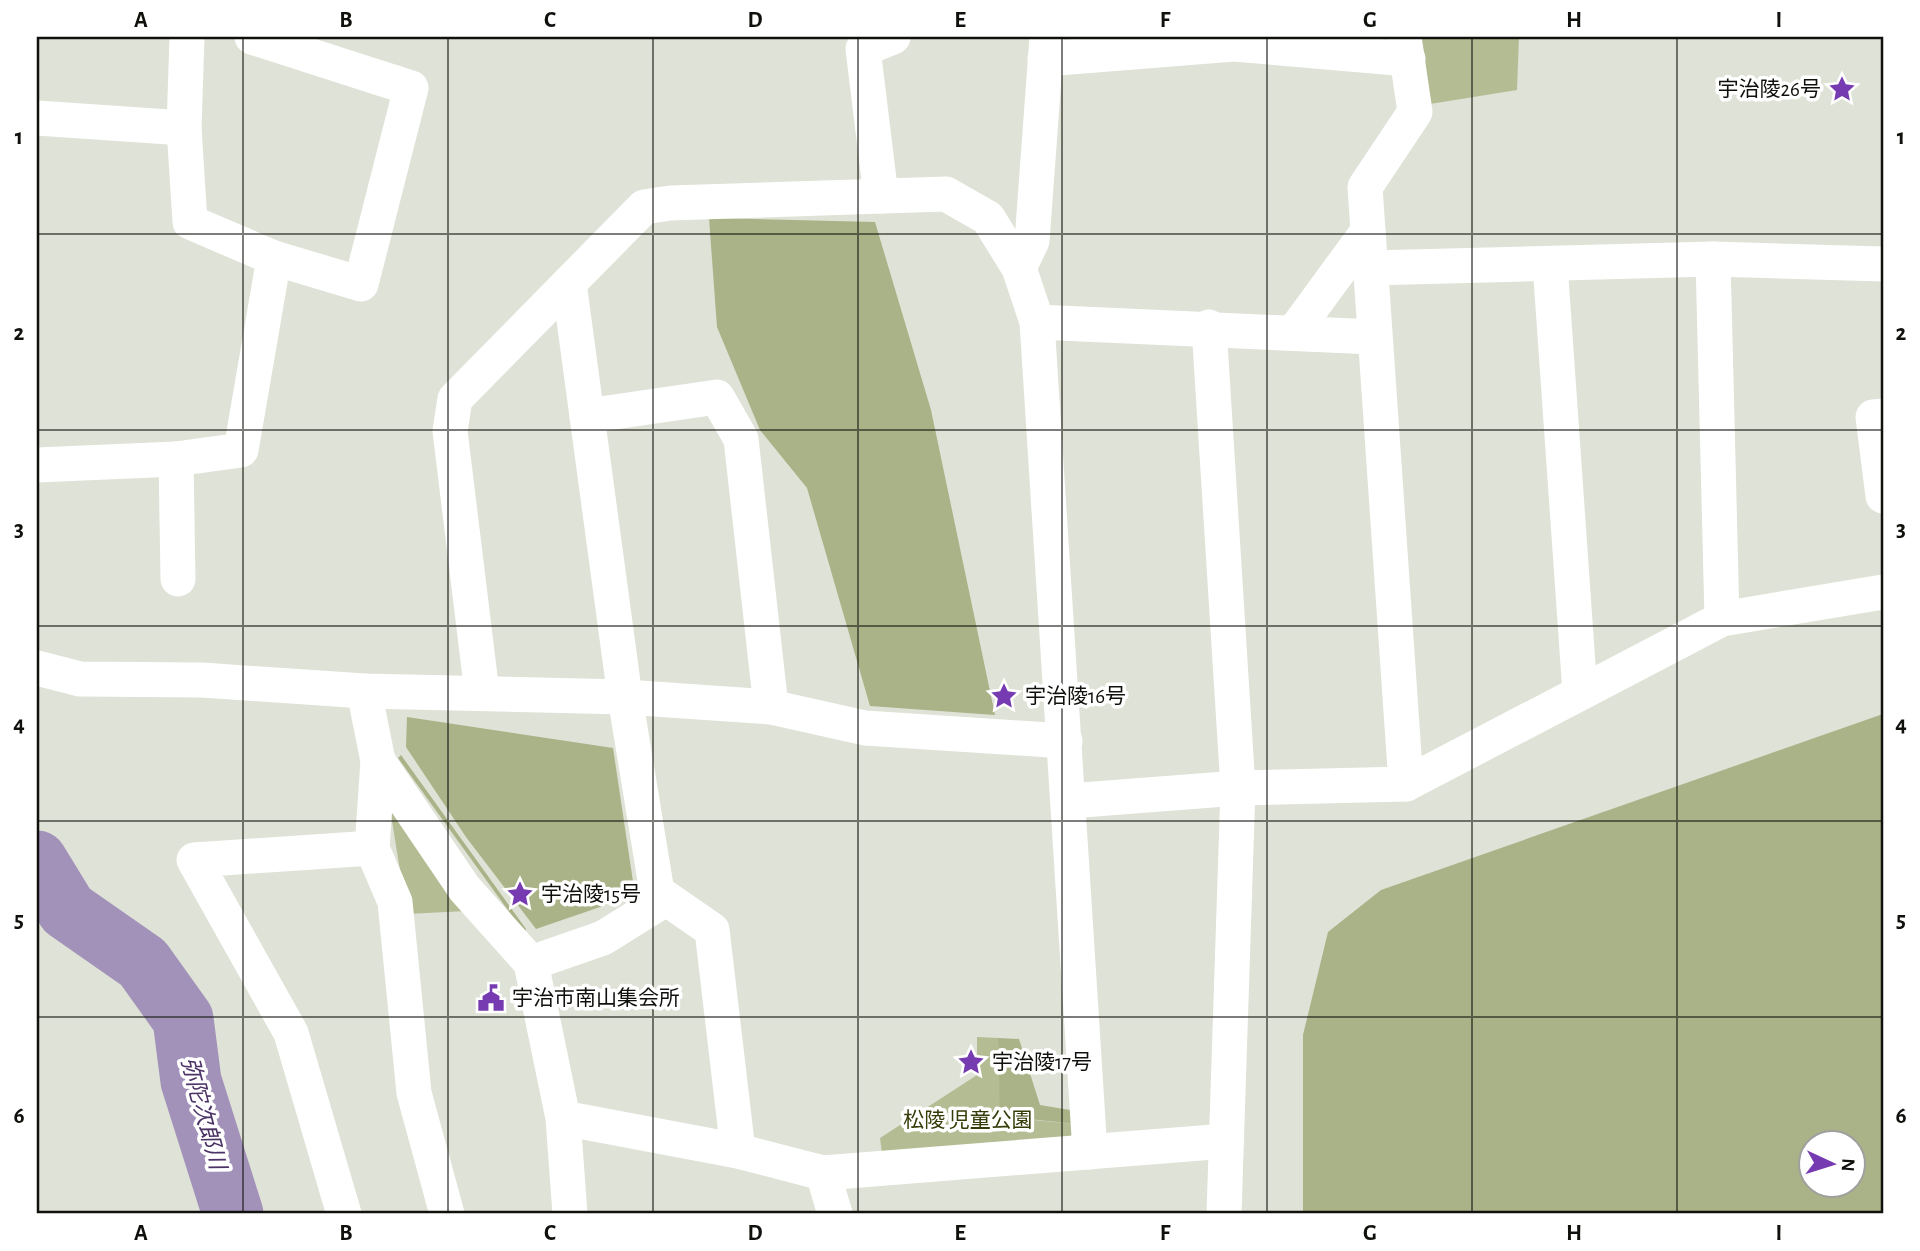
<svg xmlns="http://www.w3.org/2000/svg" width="1920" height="1251" viewBox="0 0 1920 1251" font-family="'Alegreya Sans','Noto Sans JP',sans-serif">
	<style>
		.green { fill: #b4bc94 }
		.forest { fill: #aab287; fill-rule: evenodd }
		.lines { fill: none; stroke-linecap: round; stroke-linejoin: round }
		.river { stroke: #a292b9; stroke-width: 61 }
		.street { stroke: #fff; stroke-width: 35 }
		.grid { fill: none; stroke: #10110d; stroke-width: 2; stroke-opacity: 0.55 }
		.labels { text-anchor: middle; stroke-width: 7; stroke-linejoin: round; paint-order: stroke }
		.poi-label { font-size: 21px; fill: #10110d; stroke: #fff; text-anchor: start }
		.park-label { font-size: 21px; fill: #363c08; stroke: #fff }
		.water-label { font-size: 23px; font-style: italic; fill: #4b3366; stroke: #fff }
		.neatline { fill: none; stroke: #10110d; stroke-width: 2.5 }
		.grid-label { font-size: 23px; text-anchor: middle; font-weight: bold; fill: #10110d }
	</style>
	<rect width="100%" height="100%" fill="#dfe2d6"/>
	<g class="green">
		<polygon points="1418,37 1519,37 1517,90 1430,104"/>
		<polygon points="387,790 466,911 407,914"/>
		<polygon points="977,1037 998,1038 1001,1117 1077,1124 1078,1144 883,1161 880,1138 977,1075"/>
	</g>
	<g class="forest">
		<polygon points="709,218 875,222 931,410 995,715 870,706 807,488 760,430 717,327"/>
		<path d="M 1883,714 L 1883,1214 L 1303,1214 L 1303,1035 L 1328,932 L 1381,890 ZM 1854,1142 L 1854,1184 L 1812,1184 L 1812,1142 Z"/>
		<polygon points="407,717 613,748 635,895 536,929 466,837 406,747"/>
		<polygon points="401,755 526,929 526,931 518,924 398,758"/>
		<polygon points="998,1038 1019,1039 1040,1105 1076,1111 1077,1124 1000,1116"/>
	</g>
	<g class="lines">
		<polyline class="river" points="37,861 67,910 143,963 183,1019 191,1081 233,1214"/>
		<g class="street">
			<polyline points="187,37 184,128 190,222 274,258 361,284 411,88 252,37"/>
			<polyline points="1404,37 1415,112 1365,187 1406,784"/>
			<polyline points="1045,59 1234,44 1408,59"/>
			<polyline points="37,118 184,128"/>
			<polyline points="881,196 863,49 893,37"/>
			<polyline points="1713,259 1722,619"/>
			<polyline points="1550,264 1580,693"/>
			<polyline points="1019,268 1032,241 1047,37"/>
			<polyline points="1370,268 1713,259 1883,264"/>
			<polyline points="569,283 625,697 657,892 712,930 738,1151"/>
			<polyline points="1037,322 1374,337"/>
			<polyline points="1209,327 1238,788 1224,1214"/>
			<polyline points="1294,332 1368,231"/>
			<polyline points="587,416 717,397 741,439 771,707"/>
			<polyline points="1883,416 1873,417 1883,496"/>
			<polyline points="176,459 178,579"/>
			<polyline points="37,465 176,459 241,450 274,258"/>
			<polyline points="37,668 80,679 202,680 364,691 625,697 771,707 865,728 1065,741"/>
			<polyline points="364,691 378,761 372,848 395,902 414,1093 447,1214"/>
			<polyline points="482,693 450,431 455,399 644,207 670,203 946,194 988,218 1019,268 1037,322 1090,1152"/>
			<polyline points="378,761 464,888 531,963 563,1118 570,1214"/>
			<polyline points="1069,801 1238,788 1406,784 1722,619 1883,592"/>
			<polyline points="531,963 603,938 664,900"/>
			<polyline points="563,1118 738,1151 823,1173 835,1214"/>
			<polyline points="823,1173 1226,1141"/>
			<polyline points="344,1214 291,1033 194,860 372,848"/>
		</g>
	</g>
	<path class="grid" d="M 243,37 L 243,1214M 448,37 L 448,1214M 653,37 L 653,1214M 858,37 L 858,1214M 1062,37 L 1062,1214M 1267,37 L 1267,1214M 1472,37 L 1472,1214M 1677,37 L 1677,1214M 37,234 L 1883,234M 37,430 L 1883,430M 37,626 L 1883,626M 37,821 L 1883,821M 37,1017 L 1883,1017"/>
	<defs>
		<symbol id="sight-bare" viewBox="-9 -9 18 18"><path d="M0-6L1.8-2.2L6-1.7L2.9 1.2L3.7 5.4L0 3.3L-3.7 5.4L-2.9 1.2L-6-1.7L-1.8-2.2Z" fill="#773bb1" stroke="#fff" stroke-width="2.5" paint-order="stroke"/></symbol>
		<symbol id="civic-bare" viewBox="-9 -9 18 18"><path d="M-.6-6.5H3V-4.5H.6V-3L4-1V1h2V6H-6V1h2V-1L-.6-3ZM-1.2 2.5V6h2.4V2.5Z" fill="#773bb1" stroke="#fff" stroke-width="2.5" paint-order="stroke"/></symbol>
	</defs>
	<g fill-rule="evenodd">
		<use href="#sight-bare" x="1823" y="70" width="38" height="38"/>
		<use href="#sight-bare" x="985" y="677" width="38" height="38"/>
		<use href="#sight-bare" x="501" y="875" width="38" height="38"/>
		<use href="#civic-bare" x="472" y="979" width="38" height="38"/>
		<use href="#sight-bare" x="952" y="1043" width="38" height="38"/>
	</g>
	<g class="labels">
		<g class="poi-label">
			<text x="1821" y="96" text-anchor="end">宇治陵26号</text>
			<text x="1025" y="703">宇治陵16号</text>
			<text x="541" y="901">宇治陵15号</text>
			<text x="512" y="1005">宇治市南山集会所</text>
			<text x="992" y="1069">宇治陵17号</text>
		</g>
		<g class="park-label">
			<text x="968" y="1127">松陵 児童公園</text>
		</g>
		<g class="water-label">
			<text transform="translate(204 1113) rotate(75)" y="8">弥陀次郎川</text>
		</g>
	</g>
	<rect width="1920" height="1251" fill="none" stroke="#ffffff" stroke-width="77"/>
	<g transform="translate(1832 1164) rotate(94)"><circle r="33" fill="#ffffff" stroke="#9fa09e" stroke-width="2"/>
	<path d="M0-5L12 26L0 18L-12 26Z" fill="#773bb1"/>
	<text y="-10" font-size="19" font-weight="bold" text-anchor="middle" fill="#10110d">N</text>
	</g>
	<rect x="38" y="38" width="1844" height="1174" class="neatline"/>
	<g class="grid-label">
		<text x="141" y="27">A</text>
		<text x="346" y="27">B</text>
		<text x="550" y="27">C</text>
		<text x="755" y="27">D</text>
		<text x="960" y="27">E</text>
		<text x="1165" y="27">F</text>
		<text x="1370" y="27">G</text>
		<text x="1574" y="27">H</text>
		<text x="1779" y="27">I</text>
		<text x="19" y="144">1</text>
		<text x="1901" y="144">1</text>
		<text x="19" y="340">2</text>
		<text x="1901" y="340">2</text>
		<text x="19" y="536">3</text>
		<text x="1901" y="536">3</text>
		<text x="19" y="731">4</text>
		<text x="1901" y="731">4</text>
		<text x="19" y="927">5</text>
		<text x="1901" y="927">5</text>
		<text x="19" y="1123">6</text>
		<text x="1901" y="1123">6</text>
		<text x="141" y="1240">A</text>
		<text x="346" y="1240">B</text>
		<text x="550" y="1240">C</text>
		<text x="755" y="1240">D</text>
		<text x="960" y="1240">E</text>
		<text x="1165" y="1240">F</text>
		<text x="1370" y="1240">G</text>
		<text x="1574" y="1240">H</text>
		<text x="1779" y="1240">I</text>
	</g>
</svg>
